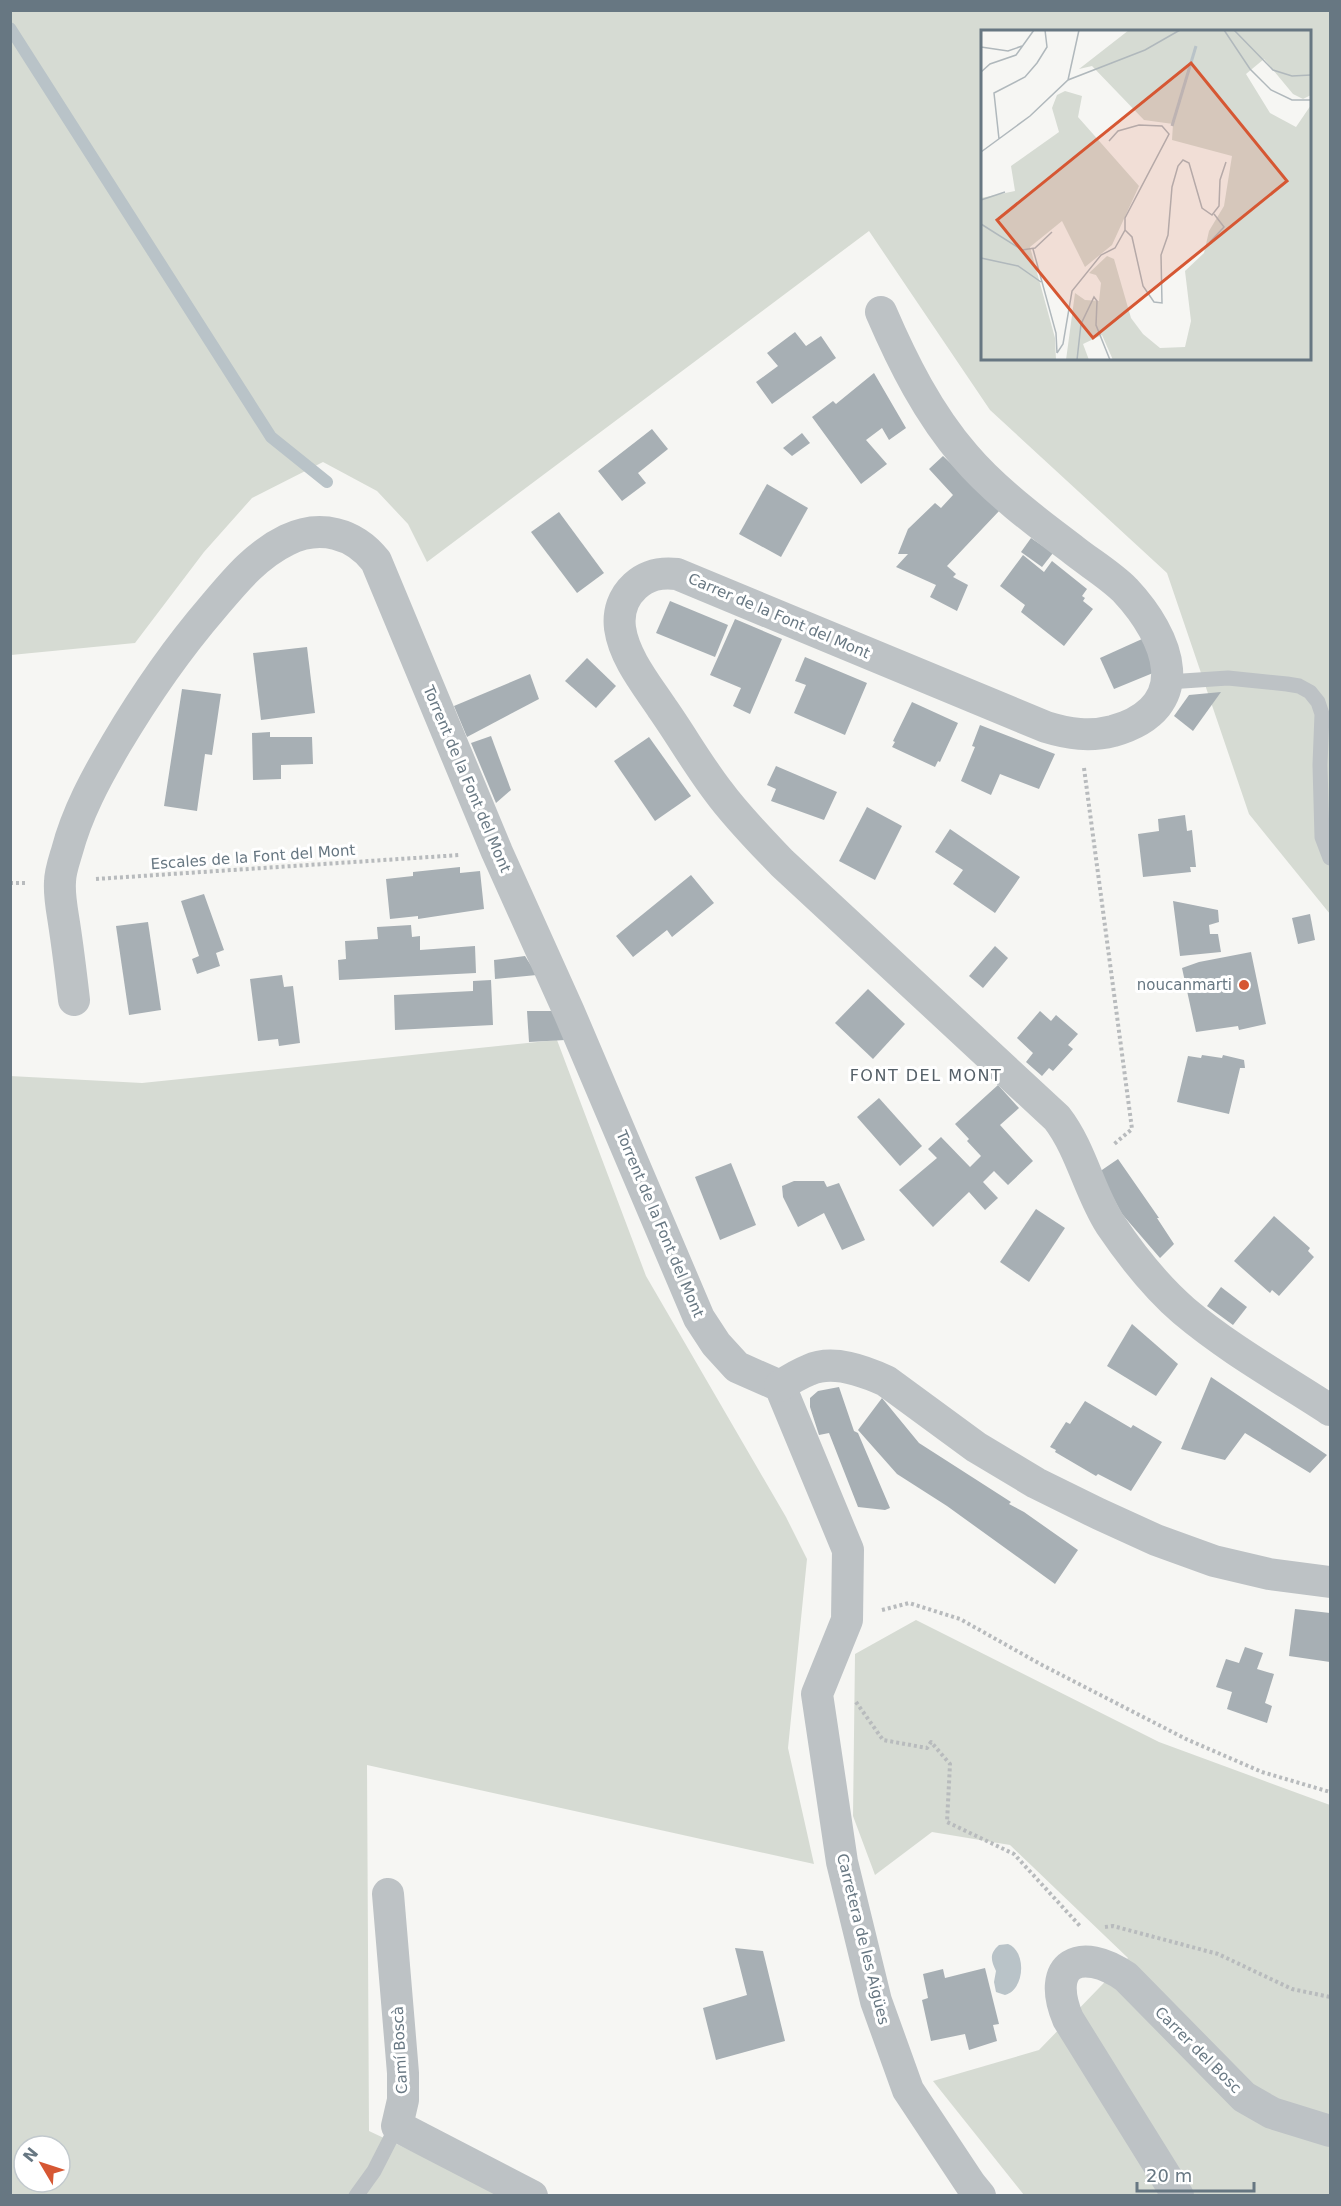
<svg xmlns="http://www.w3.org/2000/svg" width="1341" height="2206" viewBox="0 0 1341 2206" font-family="'DejaVu Sans',sans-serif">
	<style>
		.green { fill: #d6dbd3; fill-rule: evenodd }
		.water { fill: #b9c3c8 }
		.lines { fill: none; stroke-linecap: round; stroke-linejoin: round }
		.stream { stroke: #b9c3c8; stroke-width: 12 }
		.building { fill: #a7afb4 }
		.path { stroke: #b8bbbd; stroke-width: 4; stroke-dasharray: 3 3; stroke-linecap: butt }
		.lane { stroke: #bdc2c5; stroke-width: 15 }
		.street { stroke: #bdc2c5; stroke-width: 32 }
		.poi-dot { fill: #d65733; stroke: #fff; stroke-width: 2 }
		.labels { text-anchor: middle; stroke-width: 6; stroke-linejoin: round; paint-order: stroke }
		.street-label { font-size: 15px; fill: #677782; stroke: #fff }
		.poi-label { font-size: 15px; fill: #677782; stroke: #fff; text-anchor: end }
		.neighbourhood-label { font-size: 16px; letter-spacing: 1.5px; fill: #556068; stroke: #fff }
		.inset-river { fill: none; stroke: #b9c3c8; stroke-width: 3 }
		.inset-road { fill: none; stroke: #b0b8bc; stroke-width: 1.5 }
		.view { fill: #d65733; fill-opacity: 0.15; stroke: #d65733; stroke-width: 3 }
		.inset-edge { fill: none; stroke: #677782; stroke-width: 3 }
	</style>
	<rect width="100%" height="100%" fill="#f6f6f3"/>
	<g class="green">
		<path d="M 11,11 L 1330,11 L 1330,914 L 1249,814 L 1167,573 L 990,410 L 869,231 L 427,562 L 408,524 L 377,491 L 323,462 L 252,498 L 204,552 L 135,643 L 11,655 ZM 982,32 L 1310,32 L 1310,358 L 982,358 Z"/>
		<path d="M 557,1040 L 646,1276 L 786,1517 L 807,1559 L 788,1748 L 814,1864 L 367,1765 L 369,2131 L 505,2195 L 11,2195 L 10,1076 L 142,1083 ZM 24,2146 L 60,2146 L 60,2182 L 24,2182 Z"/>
		<polygon points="916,1620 1159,1742 1330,1805 1330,2195 1024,2195 933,2081 1039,2050 1128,1958 1010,1845 932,1832 875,1875 853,1816 855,1654"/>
	</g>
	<path class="water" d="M 1008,1944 C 1027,1951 1025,1990 1005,1995 L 996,1992 L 994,1982 L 996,1971 C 991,1960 989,1954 999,1945 Z"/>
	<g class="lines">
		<polyline class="stream" points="10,28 271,437 327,482"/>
	</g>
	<g class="building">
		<polygon points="795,332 806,346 821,336 836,358 772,404 756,382 778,366 767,353"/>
		<polygon points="874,373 906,428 889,440 882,428 866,440 887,464 861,484 812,417 833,401 836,404"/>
		<polygon points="652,429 668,449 638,473 646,483 622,501 598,471"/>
		<polygon points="802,433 810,443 792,456 783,448"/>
		<polygon points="943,456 1000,510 947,566 956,574 953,577 968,585 957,611 930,597 936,585 896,567 908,554 898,554 908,529 935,503 941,508 953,495 929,469"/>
		<polygon points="767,484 808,508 781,557 739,534"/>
		<polygon points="559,512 604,573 577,593 531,532"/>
		<polygon points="1031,538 1053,553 1042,567 1021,552"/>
		<polygon points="1023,555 1044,572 1052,561 1087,589 1082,596 1085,598 1083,601 1093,609 1064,646 1021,612 1025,605 1000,586"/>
		<polygon points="670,601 728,625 715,657 656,633"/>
		<polygon points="735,619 782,639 750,714 733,706 741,688 710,675"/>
		<polygon points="1142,639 1149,655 1153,673 1114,689 1100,658"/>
		<polygon points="307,647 315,713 261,720 253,653"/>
		<polygon points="805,657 867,683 845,735 794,713 806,685 795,681"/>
		<polygon points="587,658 616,686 596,708 565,681"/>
		<polygon points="530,674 539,699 467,737 454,706"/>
		<polygon points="182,689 221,694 212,755 205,754 197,811 164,806"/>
		<polygon points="1221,692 1193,731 1174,716 1189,695"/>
		<polygon points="912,702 958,723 940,762 938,761 935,767 892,747 895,742 893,741"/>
		<polygon points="980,725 1055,754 1039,789 1000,774 991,795 961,781 975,747 972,746"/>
		<polygon points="270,732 270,737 312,737 313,764 281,765 281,779 253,780 252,733"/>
		<polygon points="491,736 511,790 496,803 471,743"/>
		<polygon points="649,737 691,796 655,821 614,761"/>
		<polygon points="776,766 837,792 824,820 771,801 776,789 767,785"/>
		<polygon points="867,807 902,826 875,880 839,861"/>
		<polygon points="1185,815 1187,831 1192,830 1196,867 1190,867 1191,872 1143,877 1138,834 1159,831 1158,819"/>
		<polygon points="950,829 1020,877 995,913 953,884 963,870 935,852"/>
		<polygon points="460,867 460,873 480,871 484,909 418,919 418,916 390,919 386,879 413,876 413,872"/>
		<polygon points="691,875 714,903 672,937 667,930 633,957 616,936"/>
		<polygon points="204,894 224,950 216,953 220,966 197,974 192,959 199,956 181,901"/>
		<polygon points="1173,901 1218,910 1219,922 1209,925 1210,934 1218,934 1221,952 1180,956"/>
		<polygon points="1310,914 1315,940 1298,944 1292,918"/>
		<polygon points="148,922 161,1010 129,1015 116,926"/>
		<polygon points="411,925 412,937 420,936 420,950 475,946 476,973 339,980 338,960 346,959 345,941 378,939 377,927"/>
		<polygon points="995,946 1008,958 983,988 969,976"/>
		<polygon points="1251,952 1266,1024 1239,1030 1238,1026 1196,1032 1182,968 1199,962"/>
		<polygon points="525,956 537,975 495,979 494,960"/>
		<polygon points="282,975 284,987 293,986 300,1043 279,1046 278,1039 258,1041 250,979"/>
		<polygon points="491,980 493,1025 395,1030 394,995 473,991 473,981"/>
		<polygon points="868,989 905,1024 873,1059 835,1023"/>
		<polygon points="527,1011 553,1011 565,1040 529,1042"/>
		<polygon points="1040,1011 1051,1021 1056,1015 1078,1034 1068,1045 1073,1049 1053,1071 1049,1068 1042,1076 1026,1062 1033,1053 1017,1038"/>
		<polygon points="1202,1055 1222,1058 1223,1055 1244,1060 1245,1068 1240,1068 1229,1114 1177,1102 1188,1056 1201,1058"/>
		<polygon points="998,1085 1019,1108 1000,1125 1033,1161 1008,1185 994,1171 983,1182 998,1198 985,1210 969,1192 933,1227 899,1190 937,1158 928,1149 941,1137 970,1167 981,1156 967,1141 969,1139 955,1124"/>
		<polygon points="879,1098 922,1146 900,1166 857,1117"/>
		<polygon points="1118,1159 1159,1218 1157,1218 1174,1244 1160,1258 1122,1214 1099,1172"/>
		<polygon points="731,1163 756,1225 720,1240 695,1177"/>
		<polygon points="794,1181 824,1181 827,1187 839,1183 865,1240 842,1250 824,1213 798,1227 783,1197 782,1186"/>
		<polygon points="1036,1209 1065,1228 1029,1282 1000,1262"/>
		<polygon points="1274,1216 1310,1248 1308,1251 1314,1257 1279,1296 1272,1290 1270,1293 1234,1261"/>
		<polygon points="1221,1287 1247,1307 1233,1325 1207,1306"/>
		<polygon points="1132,1324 1178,1364 1156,1396 1107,1366"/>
		<polygon points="1211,1377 1327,1455 1310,1473 1245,1433 1225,1460 1181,1449"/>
		<polygon points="839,1387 854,1431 858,1433 890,1508 885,1510 858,1507 829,1433 819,1435 810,1407 810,1398 818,1391"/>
		<polygon points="882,1398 919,1443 1011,1502 1009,1504 1024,1512 1078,1550 1055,1584 947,1506 897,1474 858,1430"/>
		<polygon points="1085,1401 1131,1428 1133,1425 1162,1442 1131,1491 1098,1474 1096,1476 1055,1452 1056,1450 1050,1447 1066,1422 1070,1424"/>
		<polygon points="1295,1609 1330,1613 1330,1662 1289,1656"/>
		<polygon points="1245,1647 1263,1653 1257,1669 1274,1674 1265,1703 1272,1706 1267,1723 1227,1709 1232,1692 1216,1687 1226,1659 1239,1663"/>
		<polygon points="735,1948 763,1951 785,2041 716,2060 703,2008 747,1995"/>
		<polygon points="985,1968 999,2024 993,2025 997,2041 969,2050 965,2034 931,2041 922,2000 928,1998 923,1974 943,1969 945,1978"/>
	</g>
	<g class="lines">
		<g class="path">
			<polyline points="1084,768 1132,1129 1113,1145"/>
			<polyline points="96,879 460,855"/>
			<polyline points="10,883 26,883"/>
			<polyline points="882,1610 909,1603 960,1619 1042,1665 1186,1739 1262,1772 1330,1792"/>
			<polyline points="856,1702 883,1740 927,1748 931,1742 950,1764 947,1822 1014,1854 1080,1926"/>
			<polyline points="1105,1927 1113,1926 1218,1954 1292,1989 1330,1997"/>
		</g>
		<g class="lane">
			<polyline points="1168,682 1228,678 1287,684 1299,686 1310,692 1318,702 1322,714 1320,765 1322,837 1330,858"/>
			<polyline points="356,2196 374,2171 397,2126"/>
		</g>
		<g class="street">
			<path d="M 881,312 C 903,363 928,413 965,456 C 993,489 1036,522 1071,548 C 1088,562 1109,574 1125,590 C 1169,637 1197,707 1113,731 C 1090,737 1069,734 1046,727 L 677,574 C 660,572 647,575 635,586 C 623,597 618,612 620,628 C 624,657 646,684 662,708 C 681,735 698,765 718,791 C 737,817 760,840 782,863 L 1057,1118 C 1081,1149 1089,1191 1110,1224 C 1131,1255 1155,1286 1184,1311 C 1229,1349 1281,1378 1330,1410"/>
			<path d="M 74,1000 C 71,974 68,949 64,923 C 62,910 59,895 60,882 C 60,872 64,861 67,851 C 77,813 96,778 116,744 C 145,695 176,650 213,607 C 235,581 256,555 287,540 C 320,524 354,533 376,561 L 497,852 L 569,1012 L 699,1318 L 716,1344 L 737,1367 L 780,1386 L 848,1550 L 847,1620 L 817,1694 L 842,1862 L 876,2001 L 908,2090 L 971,2185 L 980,2196"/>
			<path d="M 780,1386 C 789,1380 799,1374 809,1370 C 833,1359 864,1371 886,1381 L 976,1447 L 1036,1483 L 1099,1514 L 1156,1540 L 1214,1561 L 1269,1574 L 1330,1582"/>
			<polyline points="388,1894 403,2073 403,2100 397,2126 532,2196"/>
			<path d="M 1178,2196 L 1068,2019 C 1045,1964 1080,1945 1126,1977 L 1244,2097 L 1272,2113 L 1330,2131"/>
		</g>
	</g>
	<circle class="poi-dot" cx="1244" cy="985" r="6"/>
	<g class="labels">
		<g class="street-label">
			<text transform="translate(779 616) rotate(23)" y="5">Carrer de la Font del Mont</text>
			<text transform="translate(467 779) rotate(67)" y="5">Torrent de la Font del Mont</text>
			<text transform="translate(253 857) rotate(-4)" y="5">Escales de la Font del Mont</text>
			<text transform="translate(660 1224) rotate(67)" y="5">Torrent de la Font del Mont</text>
			<text transform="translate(863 1939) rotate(76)" y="5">Carretera de les Aigües</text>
			<text transform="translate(400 2050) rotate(-93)" y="5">Camí Boscà</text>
			<text transform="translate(1198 2050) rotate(45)" y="5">Carrer del Bosc</text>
		</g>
		<g class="poi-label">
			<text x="1232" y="990">noucanmarti</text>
		</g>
		<g class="neighbourhood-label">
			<text x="926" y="1081">FONT DEL MONT</text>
		</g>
	</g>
	<g transform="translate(981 30)">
		<rect width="330" height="330" fill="#f6f6f3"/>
		<path d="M 148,0 L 330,0 L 330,65 L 322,69 L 312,64 L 283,29 L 265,44 L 289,83 L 315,97 L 330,75 L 330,330 L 132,330 L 121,305 L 102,314 L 108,330 L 85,330 L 94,263 L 104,270 L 118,271 L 120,253 L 115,245 L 108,243 L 126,226 L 133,229 L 150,288 L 162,304 L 179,318 L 204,317 L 210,291 L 204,241 L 223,223 L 228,201 L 243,176 L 251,126 L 191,110 L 192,94 L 163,90 L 111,36 L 98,39 ZM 84,61 L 101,66 L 97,87 L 158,156 L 131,215 L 104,237 L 81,191 L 49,217 L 74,308 L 75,330 L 0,330 L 0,168 L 34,161 L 30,136 L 78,102 L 71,78 L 76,65 Z" fill="#d6dbd3"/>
		<path class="inset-river" d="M 191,96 L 215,16"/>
		<path class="inset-road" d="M 243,0 L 269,39 L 290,60 L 311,70 L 330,70M 253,0 L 292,40 L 311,46 L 330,45M 0,17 L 27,21 L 41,16M 0,42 L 9,34 L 35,25 L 53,0M 87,50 L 98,0M 18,109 L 13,63 L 44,47 L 56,33 L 66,17 L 64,0M 0,122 L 49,86 L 87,50 L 164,20 L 199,0M 0,170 L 24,162M 0,194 L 41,220 L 54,218 L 71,202M 144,200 L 151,207 L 162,256 L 173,272 L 181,273 L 180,225 L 187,205 L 191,157 L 197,136 L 202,130 L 208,133 L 221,178 L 231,185 L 238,176 L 239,150 L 245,132M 229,212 L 243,197 L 233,184M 52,219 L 75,303 L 76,323M 0,228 L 37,236 L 60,252M 76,323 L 82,314 L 91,261 L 120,225 L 134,218 L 144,200 L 144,188 L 188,104 L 181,96 L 158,95 L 137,101 L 128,111M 96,330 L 100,294 L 113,267 L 116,271 L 115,295 L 129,330"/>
		<path class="view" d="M 210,33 L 306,151 L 112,308 L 16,190 Z"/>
		<rect width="330" height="330" class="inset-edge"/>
	</g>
	<rect width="1341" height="2206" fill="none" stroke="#677782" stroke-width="24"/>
	<g transform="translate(42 2164) rotate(309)"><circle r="28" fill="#ffffff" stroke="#c2c9cd" stroke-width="1.5"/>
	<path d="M0-4.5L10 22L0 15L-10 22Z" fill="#d65733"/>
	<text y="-9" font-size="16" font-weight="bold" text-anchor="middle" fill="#677782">N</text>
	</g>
	<path d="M1137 2182v9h117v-9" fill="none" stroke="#677782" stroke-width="3"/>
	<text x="1146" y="2182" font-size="18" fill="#677782" stroke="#ffffff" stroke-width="4.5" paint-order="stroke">20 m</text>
</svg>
